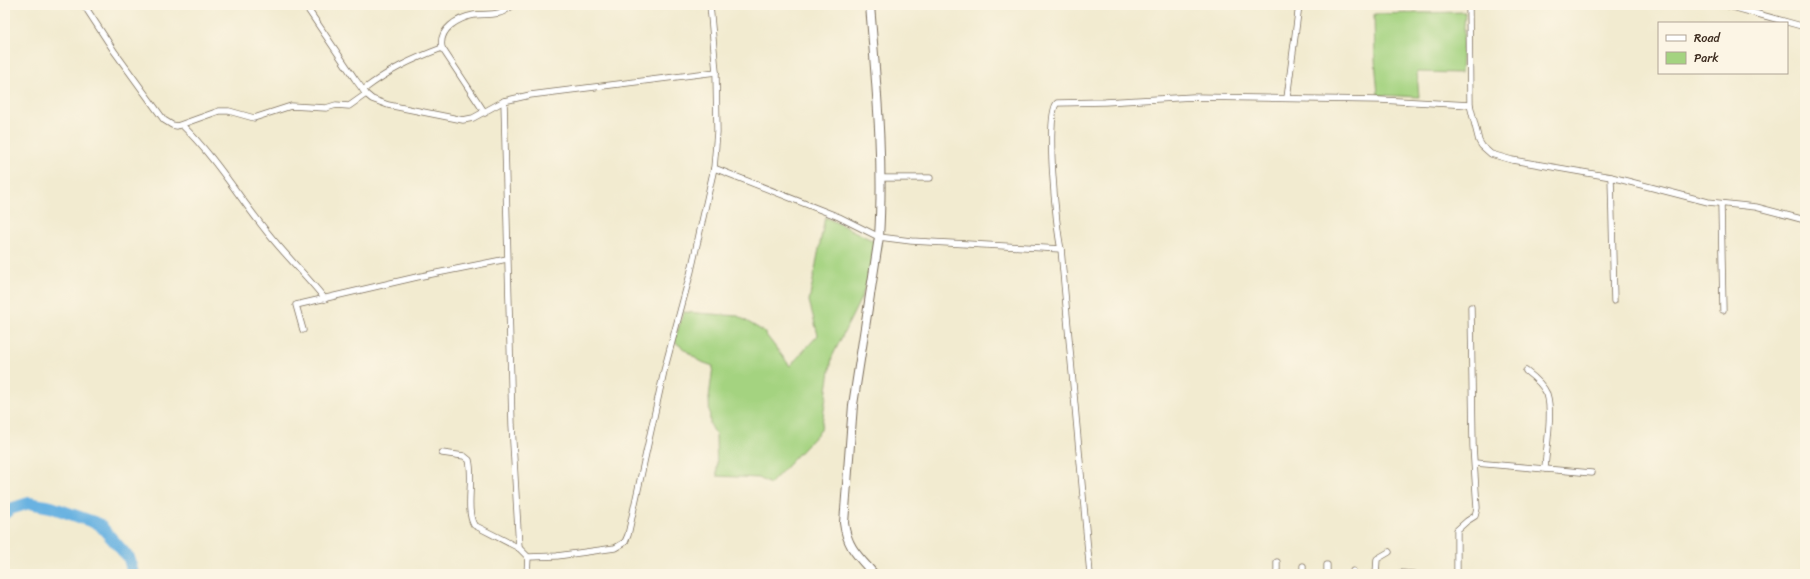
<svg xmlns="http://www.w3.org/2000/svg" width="1810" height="579" viewBox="0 0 1810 579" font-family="Sriracha,sans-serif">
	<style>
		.green { fill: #a4d380; stroke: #707e4f }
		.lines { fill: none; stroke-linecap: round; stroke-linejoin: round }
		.river { stroke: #69b2e1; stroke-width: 12 }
		.street-casing { stroke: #7b6e5c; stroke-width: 7 }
		.secondary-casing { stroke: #7b6e5c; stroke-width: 10 }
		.street { stroke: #fff; stroke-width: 5.5 }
		.secondary { stroke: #fff; stroke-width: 8 }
	</style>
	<rect width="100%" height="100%" fill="#fcf5e5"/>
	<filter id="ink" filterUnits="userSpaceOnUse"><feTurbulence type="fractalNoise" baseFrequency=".025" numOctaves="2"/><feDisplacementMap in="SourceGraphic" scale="8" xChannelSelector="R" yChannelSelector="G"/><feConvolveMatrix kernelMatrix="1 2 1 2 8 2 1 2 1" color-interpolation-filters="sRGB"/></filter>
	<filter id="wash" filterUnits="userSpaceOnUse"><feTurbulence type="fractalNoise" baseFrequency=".012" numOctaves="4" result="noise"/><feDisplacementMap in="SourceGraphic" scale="16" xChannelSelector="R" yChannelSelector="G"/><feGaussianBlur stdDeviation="0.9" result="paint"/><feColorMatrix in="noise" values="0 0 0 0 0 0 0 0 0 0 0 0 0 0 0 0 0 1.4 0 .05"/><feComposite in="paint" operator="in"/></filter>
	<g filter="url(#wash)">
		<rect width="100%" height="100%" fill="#f2ebd0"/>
		<g class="green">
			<polygon points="1465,12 1461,73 1417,72 1419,97 1378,95 1375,60 1374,14"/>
			<polygon points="825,217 882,245 861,298 832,357 821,430 770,484 759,478 717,476 716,435 710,424 709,398 713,366 699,361 674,341 684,312 738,316 763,331 790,366 818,335 809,301"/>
		</g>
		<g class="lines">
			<polyline class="river" points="5,513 10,509 29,503 51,507 99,524 129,558 133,574"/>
		</g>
	</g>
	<g filter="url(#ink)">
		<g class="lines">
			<defs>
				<g id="street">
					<polyline points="84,5 114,51 164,120 172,125 177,126 219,111 229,111 254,118 291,106 326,108 336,105 349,106 366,94"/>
					<polyline points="305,5 355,79 366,94 372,99 388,105 463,120 473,118 504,101 530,95 716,72"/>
					<polyline points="1469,5 1470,105 1479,141 1482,146 1491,154 1512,160 1611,177 1708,202 1756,207 1805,220"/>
					<polyline points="1725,5 1805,27"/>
					<path d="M 363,90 C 391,69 410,60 442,48"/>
					<polyline points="1287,98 1299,5"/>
					<polyline points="504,101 512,425 519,548"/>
					<path d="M 485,113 L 442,48 C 438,29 458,18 474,15 C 482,14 491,15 499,13 C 504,12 509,8 513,5"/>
					<path d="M 182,125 C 215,157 238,196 267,232 C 285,255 307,276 325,299"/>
					<path d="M 714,168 L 839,217 L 879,237 L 911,241 L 1061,249 C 1056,229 1045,114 1057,103 L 1105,102 L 1193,97 L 1380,100 L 1470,105"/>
					<polyline points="1611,177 1614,301"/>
					<polyline points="880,178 930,178"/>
					<polyline points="1721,204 1723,310"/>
					<polyline points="1061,249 1090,574"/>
					<polyline points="303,330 296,305 417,277 507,259"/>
					<path d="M 1526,371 C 1534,377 1543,385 1547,394 C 1553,412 1546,449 1545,469"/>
					<path d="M 442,453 L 464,456 L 469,460 C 474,479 465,510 474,525 L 519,548 L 528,557 L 557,556 L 615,548 L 625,542 L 628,535 L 664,371 L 691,271 L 714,168 L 717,132 L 716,72 L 710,5"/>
					<polyline points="1475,463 1592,473"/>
					<polyline points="1401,573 1413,574"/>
					<polyline points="527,574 528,557"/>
					<polyline points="1277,574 1277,562"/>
					<polyline points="1303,574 1303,566"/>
					<polyline points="1327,574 1327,565"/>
					<polyline points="1353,574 1353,571"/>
					<polyline points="1376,574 1377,559 1389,552"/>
					<polyline points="1457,574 1457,530 1467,521 1475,516 1477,508 1473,446 1471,307"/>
				</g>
				<path id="secondary" d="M 870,5 C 876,82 884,160 879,237 L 853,405 L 844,523 C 847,547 858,556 874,574"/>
			</defs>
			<use href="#street" class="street-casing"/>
			<use href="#secondary" class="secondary-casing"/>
			<use href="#street" class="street"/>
			<use href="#secondary" class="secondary"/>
		</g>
	</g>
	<rect width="1810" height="579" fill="none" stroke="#fcf5e5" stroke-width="20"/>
	<rect x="1658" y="22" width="130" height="52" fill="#fcf5e5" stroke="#afa495"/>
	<rect x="1666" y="35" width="20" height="6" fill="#ffffff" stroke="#afa495"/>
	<text x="1694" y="42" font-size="12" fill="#3b2a1e">Road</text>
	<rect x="1666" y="52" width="20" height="12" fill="#a4d380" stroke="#afa495"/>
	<text x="1694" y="62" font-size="12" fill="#3b2a1e">Park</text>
</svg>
